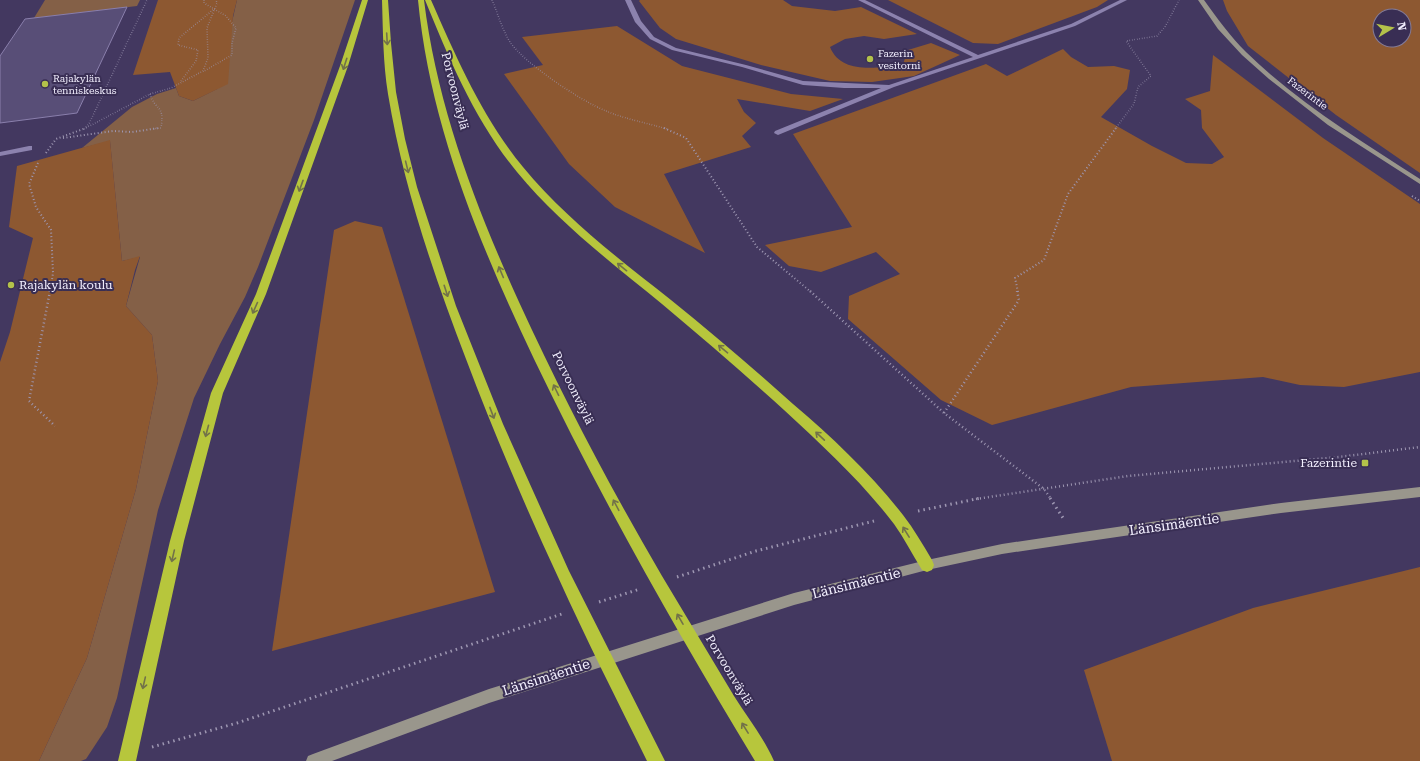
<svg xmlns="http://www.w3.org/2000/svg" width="1420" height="761" viewBox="0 0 1420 761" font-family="'Roboto Serif',serif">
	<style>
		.green { fill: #846047 }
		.forest { fill: #8d5831; fill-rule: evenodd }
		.building { fill: #584e77; stroke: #8a7fac }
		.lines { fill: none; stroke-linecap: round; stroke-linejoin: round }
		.path-far3 { stroke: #9e97b2; stroke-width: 1.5; stroke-dasharray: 0.5 2; stroke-linecap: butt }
		.path-far2 { stroke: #9e97b2; stroke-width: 2; stroke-dasharray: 1 2.5; stroke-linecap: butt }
		.path-far1 { stroke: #9e97b2; stroke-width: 2.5; stroke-dasharray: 1 3; stroke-linecap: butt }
		.path { stroke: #9e97b2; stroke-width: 3; stroke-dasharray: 1.5 4; stroke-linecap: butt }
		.lane { fill: #8c82ae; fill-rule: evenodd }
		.street { fill: #8c82ae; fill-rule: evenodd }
		.secondary { fill: #99968c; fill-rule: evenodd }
		.highway { fill: #b7c63c; fill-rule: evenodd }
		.oneway { stroke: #727249 }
		.poi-dot { fill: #b4c24a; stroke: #392e54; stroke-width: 1.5 }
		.labels { text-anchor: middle; stroke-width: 4; stroke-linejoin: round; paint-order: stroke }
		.far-poi-label { font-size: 10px; fill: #f2effe; stroke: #392e54; text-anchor: start }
		.far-street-label { font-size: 10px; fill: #f2effe; stroke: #392e54 }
		.street-label { font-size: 12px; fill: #f2effe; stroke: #392e54 }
		.poi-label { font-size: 12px; fill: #f2effe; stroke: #392e54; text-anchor: start }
		.near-street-label { font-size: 14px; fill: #f2effe; stroke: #392e54 }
	</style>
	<rect width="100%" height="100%" fill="#433860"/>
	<g class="green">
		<polygon points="45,0 140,0 137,6 34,18"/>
		<polygon points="237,0 355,0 314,120 258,267 245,297 220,344 194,398 158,510 117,698 107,727 86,759 81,761 39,761 87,658 136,489 158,381 152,335 126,306 140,257 122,261 110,141 82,148 132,107 157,94 176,88 179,96 193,101 217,89"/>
	</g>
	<g class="forest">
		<polygon points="158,0 237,0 233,16 228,84 193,101 179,96 170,72 133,75"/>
		<path d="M 640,0 L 783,0 L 792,6 L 835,11 L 861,7 L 917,34 L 884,39 L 864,36 L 845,39 L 830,47 C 841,75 879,68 903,64 L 908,50 L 931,43 L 960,55 L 914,76 L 872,82 L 830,81 L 761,65 L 676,39 L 660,28 L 639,1 Z"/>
		<polygon points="888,0 1108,0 1097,7 998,44 973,43"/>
		<path d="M 1223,0 L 1420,0 L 1420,173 L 1336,115 L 1248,46 L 1227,11 ZM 1380,16 L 1404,16 L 1404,40 L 1380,40 Z"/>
		<polygon points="617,26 682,66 791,94 843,99 810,111 737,99 744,112 756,123 742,136 751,147 664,174 705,253 615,207 569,164 504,74 543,65 522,37"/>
		<polygon points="1063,49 1071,57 1088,67 1114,66 1130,70 1127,89 1101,117 1152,146 1186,163 1212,164 1224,157 1202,128 1201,110 1185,99 1210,91 1213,55 1323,138 1420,204 1420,372 1344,387 1300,385 1263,377 1131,387 992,425 941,400 848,319 849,296 900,274 876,252 821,272 789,266 765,245 852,227 793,134 986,64 1007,76"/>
		<polygon points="110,140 122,261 140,256 135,270 126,306 152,335 158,381 136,489 87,658 39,761 0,761 0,362 10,332 33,238 9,227 17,166"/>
		<polygon points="355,221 382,227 495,592 272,651 334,230"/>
		<polygon points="1420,567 1420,761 1112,761 1084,670 1253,608"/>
	</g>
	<polygon class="building" points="127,7 77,113 0,123 0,56 25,19"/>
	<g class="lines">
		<g class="path-far3">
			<polyline points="204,0 204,3 226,16 236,28 232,43 232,55 204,71"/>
			<path d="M 492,0 C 498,14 502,29 510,42 C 525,64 581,101 606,111 C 625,119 647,123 667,129"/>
			<polyline points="181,81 196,61 198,50 178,45 179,38 214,9"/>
			<path d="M 150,94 C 155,111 165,104 161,128 L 152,129"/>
			<polyline points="86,127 89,124 147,0"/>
			<polyline points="84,129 150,94 171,88 203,71 208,58 207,28 217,3 216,0"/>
			<polyline points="1115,129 1134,104 1138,87 1151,76 1126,41 1157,36 1165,27 1179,0"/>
		</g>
		<g class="path-far2">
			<polyline points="664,128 686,138 757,247 811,292"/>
			<polyline points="63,138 113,131 132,132 159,128"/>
			<polyline points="46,153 56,139 86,128"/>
			<polyline points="38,163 29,184 36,207 51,230 53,273 50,292"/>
			<polyline points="1412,196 1420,201"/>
			<polyline points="1018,292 1015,278 1044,260 1068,194 1116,128"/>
		</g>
		<g class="path-far1">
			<polyline points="50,291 29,401 55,426"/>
			<polyline points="810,291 944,413 1044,489 1051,499"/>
			<polyline points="944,413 1019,300 1017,291"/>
			<polyline points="976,499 1128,476 1339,457 1420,447"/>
		</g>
		<g class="path">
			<polyline points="1050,498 1065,521"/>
			<polyline points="918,511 981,498"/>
			<polyline points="677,577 756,551 874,521"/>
			<polyline points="599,602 640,589"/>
			<polyline points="152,747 237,723 562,614"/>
		</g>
		<polygon class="lane" points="625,0 631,0 641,21 654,37 676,48 746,65 803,81 889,85 973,57 858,0 865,0 978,55 1071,24 1120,0 1127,0 1075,26 894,87 778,135 774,133 775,131 881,88 844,88 803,85 742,67 672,50 650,39 635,22"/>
		<polygon class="street" points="29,146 32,146 32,150 0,156 0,152"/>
		<g class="secondary">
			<path d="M 1198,0 L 1204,0 C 1217,18 1230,36 1246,52 C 1297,102 1360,140 1420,179 L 1420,184 L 1328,125 L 1269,79 L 1242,55 L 1218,29 Z"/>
			<polygon points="1420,487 1420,497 1281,513 1076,543 1002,554 927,570 794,605 489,703 332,761 306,761 308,756 313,754 489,689 794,593 927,560 1002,544 1076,533 1281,503"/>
		</g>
		<g class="highway">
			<polygon points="362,0 368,0 348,66 266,294 223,393 184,541 136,761 118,761 170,541 211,393 256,294 340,66"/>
			<path d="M 382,0 L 388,0 L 391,43 L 396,92 L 405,139 L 417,187 L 456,306 L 503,424 L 569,571 L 665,761 L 647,761 C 617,700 586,639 558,577 C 525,506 494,433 466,359 C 433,273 403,185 388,94 C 383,63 383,31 382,0 Z"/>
			<path d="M 418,0 L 424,0 C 437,106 475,205 519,302 C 562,396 610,487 662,576 C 686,616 710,656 734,696 C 747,717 764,738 774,761 L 755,761 C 676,630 600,497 534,359 C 480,245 430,126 418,0 Z"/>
			<path d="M 425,0 L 431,0 C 457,59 482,117 523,167 C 565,218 619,259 671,300 C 712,333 753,368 793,404 C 833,438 871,474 903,515 C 914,529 923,545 932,560 L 934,565 L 932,570 L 927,572 L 922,570 C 912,554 904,538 894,524 C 862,482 823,446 784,410 C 744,374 704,339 662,304 C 612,263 559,223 517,172 C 475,121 450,61 425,0 Z"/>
		</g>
	</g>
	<defs><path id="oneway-shaft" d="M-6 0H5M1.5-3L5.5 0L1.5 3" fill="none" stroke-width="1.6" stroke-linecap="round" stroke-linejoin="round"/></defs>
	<g class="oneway">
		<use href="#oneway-shaft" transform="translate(387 39) rotate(87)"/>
		<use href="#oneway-shaft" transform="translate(345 64) rotate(108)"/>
		<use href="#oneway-shaft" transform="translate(407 167) rotate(76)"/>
		<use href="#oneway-shaft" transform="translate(301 186) rotate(110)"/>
		<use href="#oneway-shaft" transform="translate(622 267) rotate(-141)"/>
		<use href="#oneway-shaft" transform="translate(501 272) rotate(-113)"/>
		<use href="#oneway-shaft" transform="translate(446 291) rotate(72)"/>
		<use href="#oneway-shaft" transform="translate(255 308) rotate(114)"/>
		<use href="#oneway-shaft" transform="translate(723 349) rotate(-140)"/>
		<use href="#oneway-shaft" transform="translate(556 390) rotate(-116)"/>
		<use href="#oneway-shaft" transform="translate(492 413) rotate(69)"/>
		<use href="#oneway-shaft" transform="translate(207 431) rotate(105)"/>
		<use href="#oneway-shaft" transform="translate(820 436) rotate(-137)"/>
		<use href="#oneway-shaft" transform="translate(616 505) rotate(-118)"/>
		<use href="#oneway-shaft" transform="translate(906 532) rotate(-122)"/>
		<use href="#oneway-shaft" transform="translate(173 556) rotate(103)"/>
		<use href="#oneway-shaft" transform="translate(680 619) rotate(-120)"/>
		<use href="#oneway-shaft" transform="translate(144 683) rotate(103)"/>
		<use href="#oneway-shaft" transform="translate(745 728) rotate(-122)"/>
	</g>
	<g class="poi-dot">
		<circle cx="870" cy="59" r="4"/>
		<circle cx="45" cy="84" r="4"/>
		<circle cx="11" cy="285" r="4"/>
		<rect x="1361" y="459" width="8" height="8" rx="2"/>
	</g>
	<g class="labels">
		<g class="far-poi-label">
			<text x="878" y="57">Fazerin<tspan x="878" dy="12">vesitorni</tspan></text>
			<text x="53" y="82">Rajakylän<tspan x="53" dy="12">tenniskeskus</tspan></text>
		</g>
		<g class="far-street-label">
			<text transform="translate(1308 93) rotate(37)" y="4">Fazerintie</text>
		</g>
		<g class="street-label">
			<text transform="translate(455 91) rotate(76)" y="4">Porvoonväylä</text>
			<text transform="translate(573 388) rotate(64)" y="4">Porvoonväylä</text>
			<text transform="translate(729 670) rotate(59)" y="4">Porvoonväylä</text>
		</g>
		<g class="poi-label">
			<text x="19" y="289">Rajakylän koulu</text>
			<text x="1357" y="467" text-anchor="end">Fazerintie</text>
		</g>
		<g class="near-street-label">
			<text transform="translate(1174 524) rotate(-8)" y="5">Länsimäentie</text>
			<text transform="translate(856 583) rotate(-14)" y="5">Länsimäentie</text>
			<text transform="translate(546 677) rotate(-18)" y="5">Länsimäentie</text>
		</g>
	</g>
	<g transform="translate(1392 28) rotate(80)"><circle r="19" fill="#392e54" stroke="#837b98"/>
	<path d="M0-3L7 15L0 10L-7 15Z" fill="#b4c24a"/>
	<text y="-6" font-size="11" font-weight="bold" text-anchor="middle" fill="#f2effe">N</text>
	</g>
</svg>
